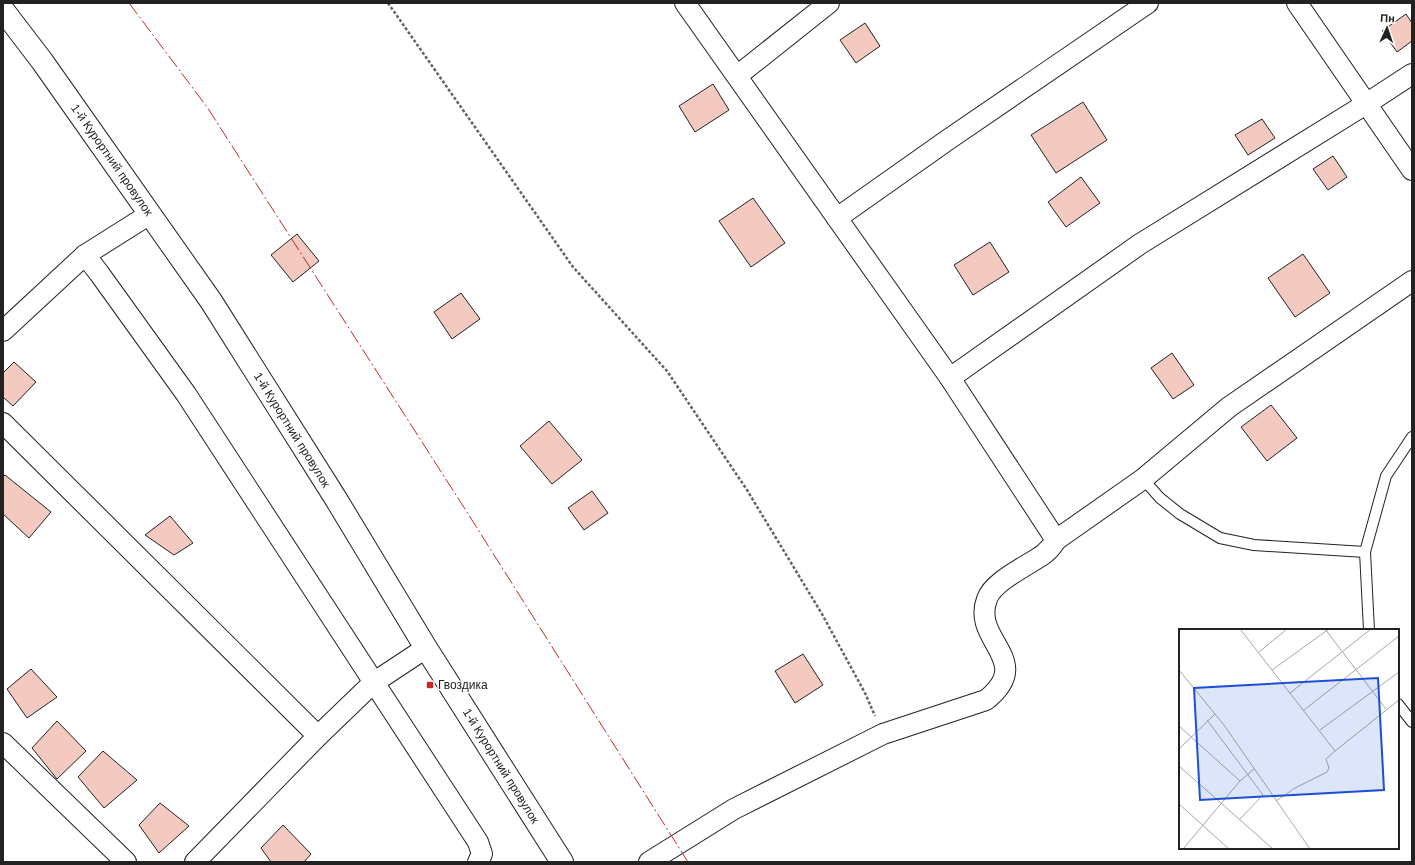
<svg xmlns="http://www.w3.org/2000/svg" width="1415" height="865" viewBox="0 0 1415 865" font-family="Helvetica,sans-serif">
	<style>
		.building { fill: #f3c9c0; stroke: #222 }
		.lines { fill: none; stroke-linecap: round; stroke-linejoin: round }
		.lane-casing { stroke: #222; stroke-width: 12 }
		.street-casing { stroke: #222; stroke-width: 22 }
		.secondary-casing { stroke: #222; stroke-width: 24 }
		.path { stroke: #646464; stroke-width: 2.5; stroke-dasharray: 3 2; stroke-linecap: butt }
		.lane { stroke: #fff; stroke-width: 10 }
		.street { stroke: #fff; stroke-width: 20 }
		.secondary { stroke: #fff; stroke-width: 22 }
		.power { stroke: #c62828; stroke-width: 1; stroke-dasharray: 14 3 2 3; stroke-linecap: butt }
		.poi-dot { fill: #c62828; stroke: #fff; stroke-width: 1.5 }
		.labels { text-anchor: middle; stroke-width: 3; stroke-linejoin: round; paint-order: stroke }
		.street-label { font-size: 12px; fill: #222; stroke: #fff }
		.poi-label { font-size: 12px; fill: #222; stroke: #fff; text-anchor: start }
		.inset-road { fill: none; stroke: #a7a7a7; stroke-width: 1 }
		.view { fill: #1d4ed8; fill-opacity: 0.15; stroke: #1d4ed8; stroke-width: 2 }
		.inset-edge { fill: none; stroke: #222; stroke-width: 2 }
	</style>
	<rect width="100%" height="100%" fill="#fff"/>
	<g class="building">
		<polygon points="1406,14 1412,23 1412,41 1397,52 1382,31"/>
		<polygon points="865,23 880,46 856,63 840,40"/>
		<polygon points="713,84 729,110 695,132 679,106"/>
		<polygon points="1083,102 1107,140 1056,173 1031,135"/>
		<polygon points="1262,119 1275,138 1248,155 1235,135"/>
		<polygon points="1333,156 1347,177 1328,190 1313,169"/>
		<polygon points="1081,177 1100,203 1066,227 1048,202"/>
		<polygon points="753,198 785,243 751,267 719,221"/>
		<polygon points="297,234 319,261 293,282 271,255"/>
		<polygon points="990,242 1009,272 973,295 954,265"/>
		<polygon points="1303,254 1330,293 1295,317 1268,278"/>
		<polygon points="461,293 480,319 452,339 434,312"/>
		<polygon points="1172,353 1194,385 1173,399 1151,368"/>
		<polygon points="14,362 36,382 13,406 3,397 3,373"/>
		<polygon points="1271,405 1297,438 1267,461 1241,427"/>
		<polygon points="549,421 582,460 552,484 520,446"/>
		<polygon points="5,475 51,512 29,538 3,514 3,477"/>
		<polygon points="592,491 608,513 584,530 568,508"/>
		<polygon points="170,516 193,543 174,555 145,535"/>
		<polygon points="803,654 823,685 795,703 775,671"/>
		<polygon points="31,669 57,697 27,718 7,689"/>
		<polygon points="57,721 86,751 57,779 32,748"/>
		<polygon points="103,751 137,780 104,808 78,777"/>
		<polygon points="160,803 189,826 159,853 139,825"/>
		<polygon points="283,825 311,854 304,862 271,862 261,848"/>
	</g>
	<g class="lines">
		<defs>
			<g id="lane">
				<polyline points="1143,479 1160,498 1180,514 1220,538 1254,545 1365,552"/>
				<polyline points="1369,630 1365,552 1386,476 1412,437"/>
				<polyline points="1398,704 1412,722"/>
			</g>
			<g id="street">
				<polyline points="685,3 950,378 1056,540 1143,479 1229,407 1412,281"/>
				<polyline points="1297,3 1412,170"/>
				<polyline points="737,76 829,3"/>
				<polyline points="837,218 949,139 1148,3"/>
				<polyline points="85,255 99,273 186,394 478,842 482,854 478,862"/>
				<polyline points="3,331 85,255 150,214"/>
				<polyline points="950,378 1140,244 1366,104 1412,74"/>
				<polyline points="3,423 318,736"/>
				<polyline points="3,743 126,862"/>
				<polyline points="195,862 318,736 373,683 426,648"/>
				<path d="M 649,862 L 734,809 L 883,734 L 986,700 C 1036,660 971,641 987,599 C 993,581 1029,565 1044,554 C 1049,550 1053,545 1056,540"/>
			</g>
			<polyline id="secondary" points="3,10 42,61 211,301 336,499 426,648 562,862"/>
		</defs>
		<use href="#lane" class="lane-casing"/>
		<use href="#street" class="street-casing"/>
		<use href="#secondary" class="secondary-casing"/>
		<polyline class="path" points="388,3 573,267 667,371 747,490 822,614 865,693 875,716"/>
		<use href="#lane" class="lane"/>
		<use href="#street" class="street"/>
		<use href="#secondary" class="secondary"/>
		<polyline class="power" points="129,3 207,107 465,509 688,862"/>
	</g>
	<rect class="poi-dot" x="426" y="681" width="8" height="8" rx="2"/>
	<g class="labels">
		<g class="street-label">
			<text transform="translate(112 160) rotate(55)" y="4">1-й Курортний провулок</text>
			<text transform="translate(292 430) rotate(58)" y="4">1-й Курортний провулок</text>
			<text transform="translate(501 766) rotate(58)" y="4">1-й Курортний провулок</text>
		</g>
		<g class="poi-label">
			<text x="438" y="689">Гвоздика</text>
		</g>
	</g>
	<g transform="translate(1179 629)">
		<rect width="220" height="220" fill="#fff"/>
		<path class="inset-road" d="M 61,0 L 156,122 L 220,71M 146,0 L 207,80M 80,23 L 108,0M 0,41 L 45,96 L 131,220M 93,41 L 150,0M 111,64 L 192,0M 125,81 L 220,7M 28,91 L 84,166 L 61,190M 0,97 L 61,152M 141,101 L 220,43M 0,120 L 36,85M 0,137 L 94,220M 97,172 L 116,159 L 148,143 L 150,139 L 147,130 L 156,122M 0,175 L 50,220M 4,220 L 61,152 L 75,140"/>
		<path class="view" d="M 199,49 L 205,161 L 21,171 L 15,59 Z"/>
		<rect width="220" height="220" class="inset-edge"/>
	</g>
	<rect width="1415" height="865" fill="none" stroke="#222222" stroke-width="8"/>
	<g transform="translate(1387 28) rotate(3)" stroke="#ffffff" stroke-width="3" paint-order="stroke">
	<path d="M0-3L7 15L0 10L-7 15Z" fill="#222222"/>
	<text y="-6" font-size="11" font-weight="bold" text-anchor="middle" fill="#222222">Пн</text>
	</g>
</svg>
